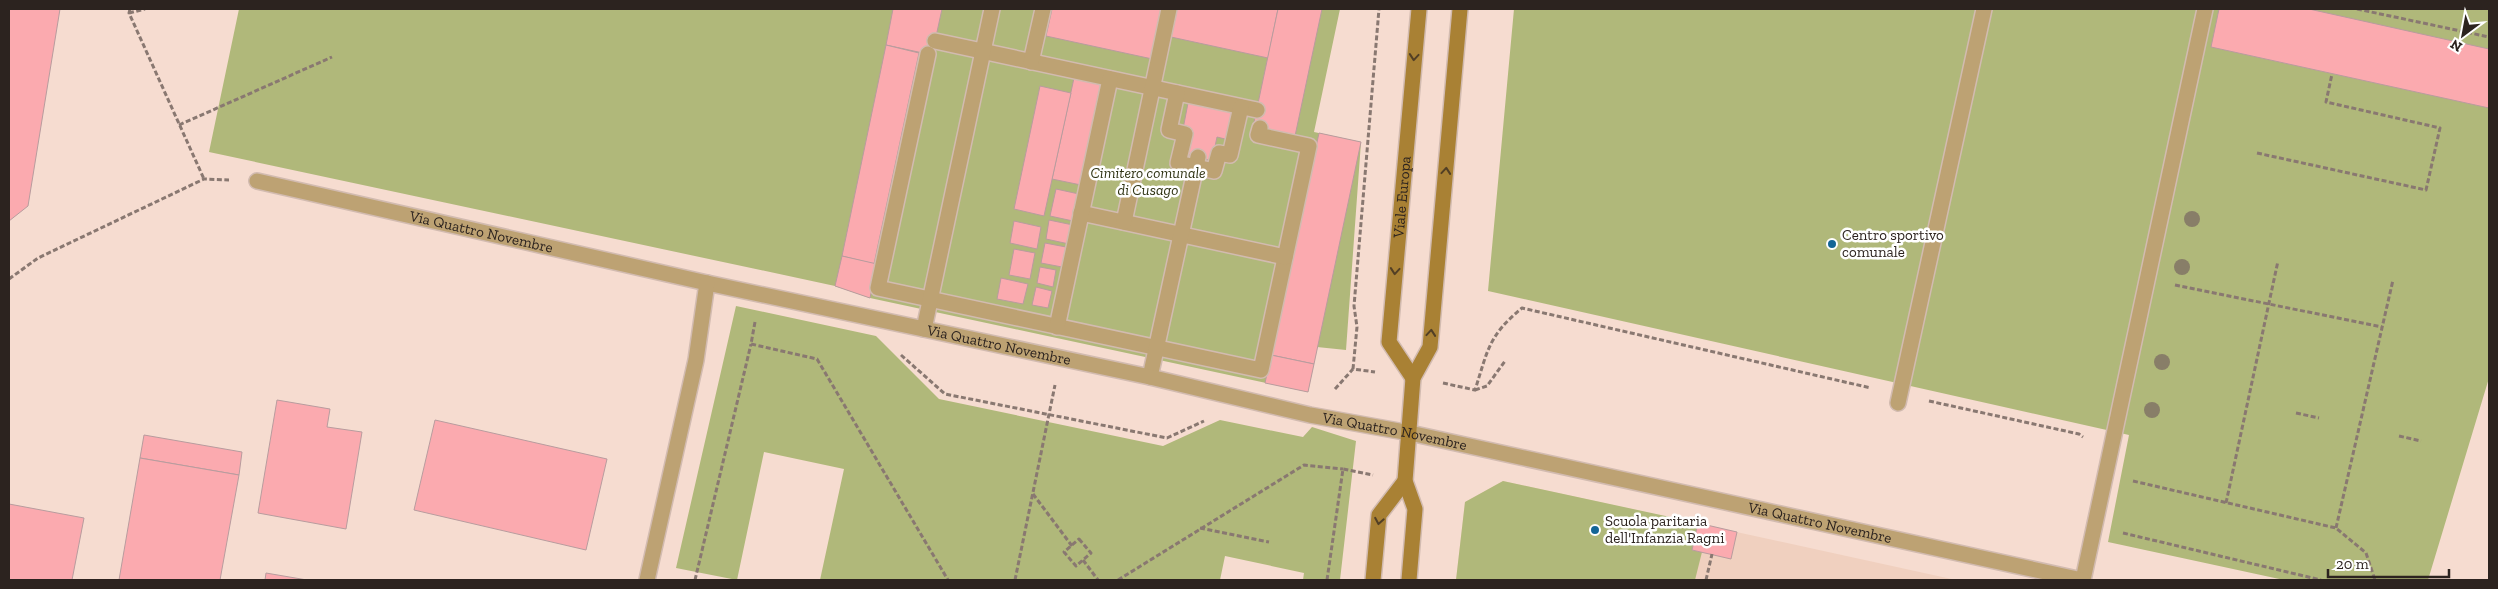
<svg xmlns="http://www.w3.org/2000/svg" width="2498" height="589" viewBox="0 0 2498 589" font-family="'Zilla Slab',serif">
	<style>
		.built { fill: #f0d0bf }
		.green { fill: #b0b87a }
		.building { fill: #fbaaaf; stroke: #b89c9e }
		.lines { fill: none; stroke-linecap: round; stroke-linejoin: round }
		.lane-casing { stroke: #d2bbb0; stroke-width: 18 }
		.street-casing { stroke: #d2bbb0; stroke-width: 18 }
		.secondary-casing { stroke: #d2bbb0; stroke-width: 18 }
		.path { stroke: #897871; stroke-width: 3; stroke-dasharray: 5 2.5; stroke-linecap: butt }
		.lane { stroke: #bda273; stroke-width: 15 }
		.street { stroke: #bda273; stroke-width: 15 }
		.secondary { stroke: #a98134; stroke-width: 15 }
		.tree { fill: #887e68 }
		.oneway { stroke: #523f25 }
		.poi-dot { fill: #146596; stroke: #fff; stroke-width: 2 }
		.labels { text-anchor: middle; stroke-width: 5; stroke-linejoin: round; paint-order: stroke }
		.park-label { font-size: 15px; font-style: italic; fill: #2e3212; stroke: #fff }
		.street-label { font-size: 15px; fill: #2c231f; stroke: #fff }
		.poi-label { font-size: 15px; fill: #2c231f; stroke: #fff; text-anchor: start }
	</style>
	<rect width="100%" height="100%" fill="#f6dcd0"/>
	<polygon class="built" points="1503,481 1956,580 1456,580 1465,502"/>
	<g class="green">
		<polygon points="239,9 1340,9 1314,132 1361,142 1346,350 1317,347 1308,392 870,298 835,286 209,152"/>
		<polygon points="1514,9 2489,9 2489,378 2428,580 2284,580 2108,542 2129,435 1488,291"/>
		<polygon points="736,306 876,336 939,399 1163,446 1220,420 1303,437 1312,427 1356,441 1340,580 1303,580 1304,573 1225,556 1220,580 820,580 844,469 764,452 737,580 676,568"/>
		<polygon points="1503,481 1698,523 1692,550 1702,552 1695,580 1456,580 1465,502"/>
	</g>
	<g class="building">
		<polygon points="9,9 60,9 28,206 9,221"/>
		<polygon points="893,9 942,9 932,55 886,45"/>
		<polygon points="1052,9 1168,9 1157,60 1046,36"/>
		<polygon points="1177,9 1278,9 1268,58 1171,37"/>
		<polygon points="1278,9 1322,9 1295,136 1253,127"/>
		<polygon points="2219,9 2309,9 2489,49 2489,108 2211,47"/>
		<polygon points="886,45 919,53 874,264 842,256"/>
		<polygon points="1074,78 1103,84 1081,185 1052,179"/>
		<polygon points="1040,86 1071,93 1044,216 1014,209"/>
		<polygon points="1188,103 1235,113 1229,140 1217,137 1212,161 1186,154 1183,129"/>
		<polygon points="1319,133 1361,142 1314,364 1271,355"/>
		<polygon points="1056,189 1079,194 1073,221 1050,216"/>
		<polygon points="1049,220 1073,225 1069,244 1046,239"/>
		<polygon points="1014,221 1041,227 1037,249 1010,243"/>
		<polygon points="1045,243 1066,247 1062,267 1041,263"/>
		<polygon points="1014,249 1035,253 1030,279 1009,275"/>
		<polygon points="842,256 877,264 870,298 835,286"/>
		<polygon points="1040,267 1056,270 1053,287 1037,283"/>
		<polygon points="1001,278 1028,284 1023,304 997,299"/>
		<polygon points="1036,287 1052,291 1048,308 1032,305"/>
		<polygon points="1271,355 1314,364 1308,392 1265,383"/>
		<polygon points="277,400 330,409 327,427 362,432 346,529 258,513"/>
		<polygon points="435,420 607,459 586,550 414,510"/>
		<polygon points="144,435 242,452 239,475 140,458"/>
		<polygon points="140,458 239,475 220,580 119,580"/>
		<polygon points="9,504 84,518 72,580 9,580"/>
		<polygon points="1698,523 1737,532 1731,559 1692,550"/>
		<polygon points="266,573 307,580 265,580"/>
	</g>
	<g class="lines">
		<defs>
			<g id="lane">
				<polyline points="935,41 1257,110"/>
				<polyline points="928,54 878,288 1261,370 1309,146 1258,135 1260,128"/>
				<polyline points="1031,62 1043,9"/>
				<polyline points="1177,93 1169,130 1185,134 1178,163 1214,171 1219,153 1230,155 1241,107"/>
				<polyline points="1081,213 1285,257"/>
				<polyline points="1124,222 1169,9"/>
				<polyline points="1057,327 1110,79"/>
				<polyline points="924,329 992,9"/>
				<polyline points="1150,377 1198,157"/>
				<polyline points="1898,403 1984,9"/>
				<polyline points="2083,580 2205,9"/>
			</g>
			<g id="street">
				<path id="s1" d="M 257,181 L 707,283 L 1150,377 L 1310,415 L 1410,433 L 2082,580"/>
				<polyline points="647,580 696,360 707,283"/>
			</g>
			<g id="secondary">
				<path id="s2" d="M 1413,378 L 1389,342 L 1419,9"/>
				<polyline points="1373,580 1379,515 1405,481"/>
				<polyline points="1409,580 1415,509 1405,481 1413,378 1430,347 1460,9"/>
			</g>
		</defs>
		<use href="#lane" class="lane-casing"/>
		<use href="#street" class="street-casing"/>
		<use href="#secondary" class="secondary-casing"/>
		<g class="path">
			<polyline points="130,9 129,13 204,179"/>
			<polyline points="2357,9 2489,37"/>
			<polyline points="129,13 145,9"/>
			<polyline points="179,125 332,57"/>
			<polyline points="2257,153 2426,190 2440,128 2326,102 2332,74"/>
			<polyline points="9,279 38,258 204,179 229,180"/>
			<polyline points="2175,285 2382,327"/>
			<polyline points="755,322 751,344 817,359 948,580"/>
			<polyline points="901,355 945,394 1167,438 1204,421"/>
			<polyline points="1353,369 1357,327 1354,306 1379,9"/>
			<path d="M 1443,383 L 1475,390 C 1488,350 1488,336 1522,308 L 1871,388"/>
			<polyline points="1335,389 1353,369 1375,372"/>
			<polyline points="1475,390 1487,386 1505,361"/>
			<polyline points="1929,401 2079,434 2083,437"/>
			<polyline points="2296,413 2319,418"/>
			<polyline points="2399,436 2421,441"/>
			<polyline points="2133,481 2336,528 2366,553 2375,580"/>
			<polyline points="1033,494 1072,546"/>
			<polyline points="2226,503 2278,261"/>
			<polyline points="1200,528 1269,542"/>
			<polyline points="2336,528 2393,280"/>
			<polyline points="2123,533 2321,580"/>
			<polygon points="1079,539 1091,553 1076,566 1064,552"/>
			<polyline points="1083,560 1098,580"/>
			<polyline points="695,580 751,344"/>
			<polyline points="1015,580 1055,385"/>
			<polyline points="1118,580 1304,465 1343,469"/>
			<polyline points="1327,580 1343,469 1373,475"/>
			<polyline points="1706,580 1712,554"/>
		</g>
		<use href="#lane" class="lane"/>
		<use href="#street" class="street"/>
		<use href="#secondary" class="secondary"/>
	</g>
	<g class="tree">
		<circle cx="2192" cy="219" r="8"/>
		<circle cx="2182" cy="267" r="8"/>
		<circle cx="2162" cy="362" r="8"/>
		<circle cx="2152" cy="410" r="8"/>
	</g>
	<defs><path id="oneway-chevron" d="M-2-3.5L2.5 0L-2 3.5" fill="none" stroke-width="1.6" stroke-linecap="round" stroke-linejoin="round" transform="scale(1.25)"/></defs>
	<g class="oneway">
		<use href="#oneway-chevron" transform="translate(1414 57) rotate(95)"/>
		<use href="#oneway-chevron" transform="translate(1446 171) rotate(-85)"/>
		<use href="#oneway-chevron" transform="translate(1395 271) rotate(95)"/>
		<use href="#oneway-chevron" transform="translate(1431 333) rotate(-85)"/>
		<use href="#oneway-chevron" transform="translate(1379 521) rotate(100)"/>
	</g>
	<g class="poi-dot">
		<circle cx="1832" cy="244" r="5"/>
		<circle cx="1595" cy="530" r="5"/>
	</g>
	<g class="labels">
		<g class="park-label">
			<text x="1148" y="178">Cimitero comunale<tspan x="1148" dy="17">di Cusago</tspan></text>
		</g>
		<g class="street-label">
			<text dy="5" stroke="none"><textPath href="#s2" startOffset="189">Viale Europa</textPath></text>
			<text dy="5" stroke="none"><textPath href="#s1" startOffset="230">Via Quattro Novembre</textPath></text>
			<text dy="5" stroke="none"><textPath href="#s1" startOffset="760">Via Quattro Novembre</textPath></text>
			<text dy="5" stroke="none"><textPath href="#s1" startOffset="1165">Via Quattro Novembre</textPath></text>
			<text dy="5" stroke="none"><textPath href="#s1" startOffset="1600">Via Quattro Novembre</textPath></text>
		</g>
		<g class="poi-label">
			<text x="1842" y="240">Centro sportivo<tspan x="1842" dy="17">comunale</tspan></text>
			<text x="1605" y="526">Scuola paritaria<tspan x="1605" dy="17">dell'Infanzia Ragni</tspan></text>
		</g>
	</g>
	<rect width="2498" height="589" fill="none" stroke="#2c231f" stroke-width="20"/>
	<g transform="translate(2463 35) rotate(212)" stroke="#ffffff" stroke-width="4" paint-order="stroke">
	<path d="M0-4L9 19L0 12L-9 19Z" fill="#2c231f"/>
	<text y="-8" font-size="14" font-weight="bold" text-anchor="middle" fill="#2c231f">N</text>
	</g>
	<path d="M2328 569v8h121v-8" fill="none" stroke="#2c231f" stroke-width="2.5"/>
	<text x="2336" y="569" font-size="15" fill="#2c231f" stroke="#ffffff" stroke-width="4" paint-order="stroke">20 m</text>
</svg>
